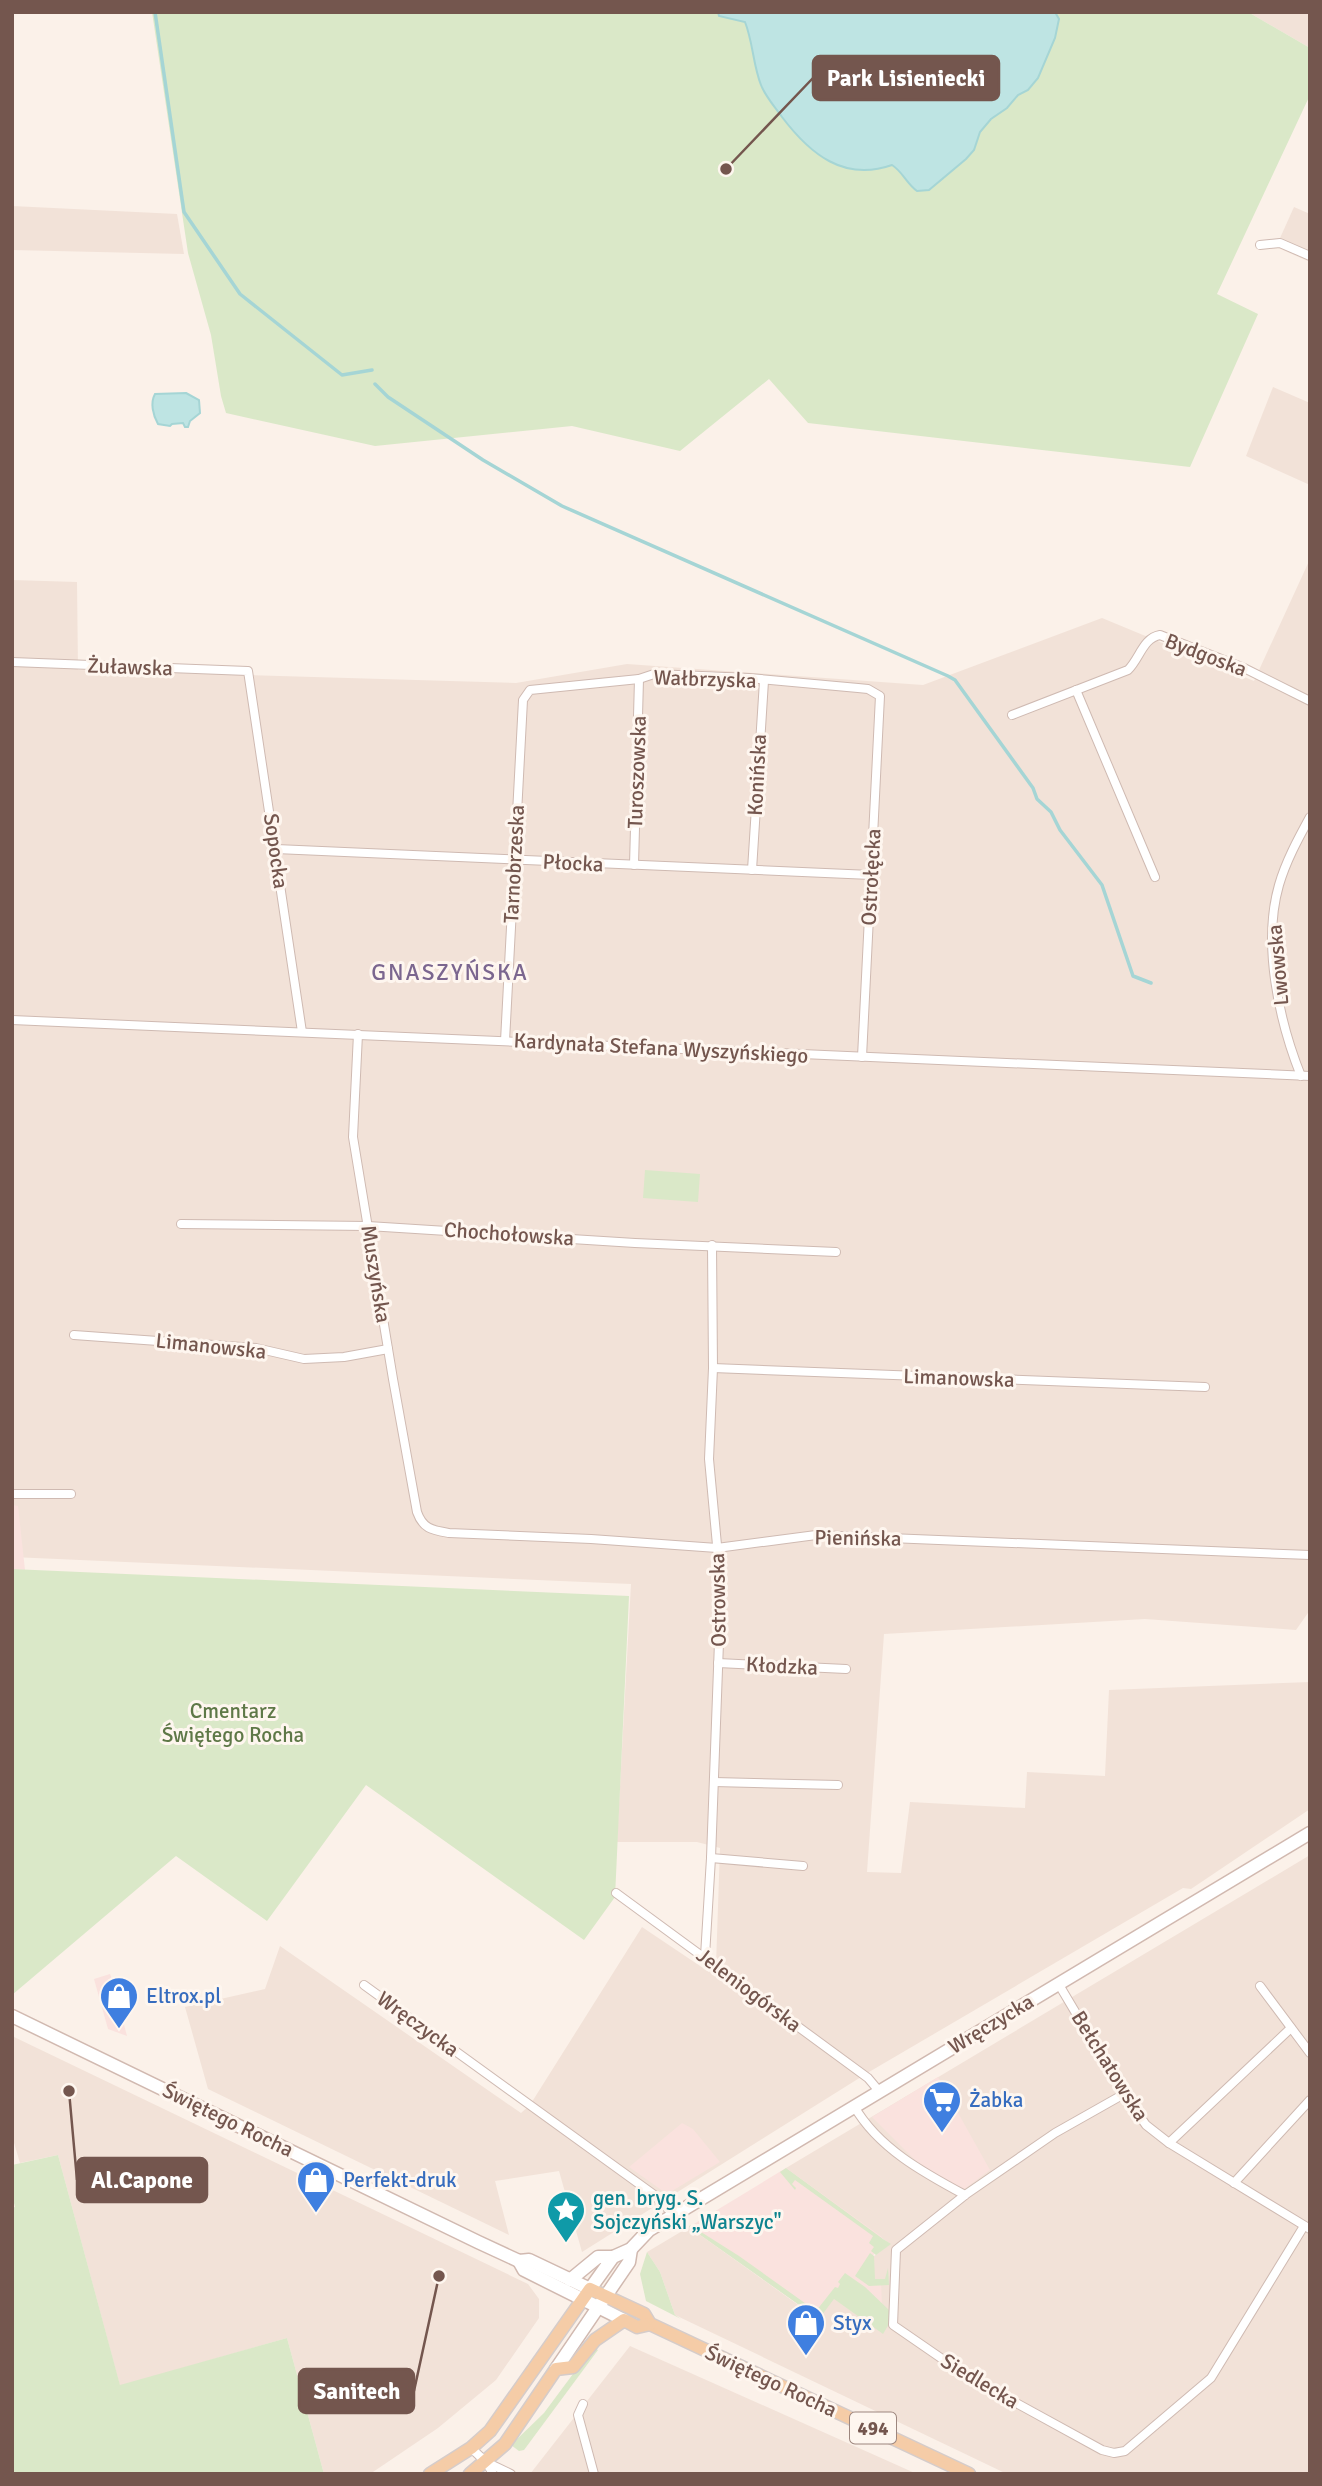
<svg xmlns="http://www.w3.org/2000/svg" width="1322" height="2486" viewBox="0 0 1322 2486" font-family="Signika,sans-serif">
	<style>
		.residential { fill: #f2e2d8 }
		.commercial { fill: #fae2de }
		.green { fill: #dae8c8 }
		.water { fill: #bee4e3; stroke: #a5d5d5; stroke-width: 2 }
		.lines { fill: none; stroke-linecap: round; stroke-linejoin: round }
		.stream { stroke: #a5d5d5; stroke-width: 3.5 }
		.street-casing { stroke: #cfbab2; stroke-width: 10 }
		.secondary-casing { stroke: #d1b9b0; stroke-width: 15 }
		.primary-casing { stroke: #d5ccca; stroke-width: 15 }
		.street { stroke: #fff; stroke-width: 8 }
		.secondary { stroke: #fff; stroke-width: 12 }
		.primary { stroke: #f5cca7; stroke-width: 12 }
		.labels { text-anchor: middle; stroke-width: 6; stroke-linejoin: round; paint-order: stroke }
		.shield { fill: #fef6ef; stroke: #9d867e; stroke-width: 2 }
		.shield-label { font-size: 19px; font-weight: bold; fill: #74564e }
		.street-label { font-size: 21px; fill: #74564e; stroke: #fef6ef }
		.park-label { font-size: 21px; fill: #5e7847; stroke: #fef6ef }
		.shop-label { font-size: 21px; fill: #366cbe; stroke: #fef6ef; text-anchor: start }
		.culture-label { font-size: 21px; fill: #0d838f; stroke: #fef6ef; text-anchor: start }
		.neighbourhood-label { font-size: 23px; letter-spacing: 2px; fill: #7b668f; stroke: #fef6ef }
		.leader { fill: none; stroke: #74564e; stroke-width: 2.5 }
		.callout-dot { fill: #74564e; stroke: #fef6ef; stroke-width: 2.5 }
		.callout { fill: #74564e; stroke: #74564e; stroke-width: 2.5 }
		.callout-label { font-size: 23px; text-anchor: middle; font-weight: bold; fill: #fff }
	</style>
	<rect width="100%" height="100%" fill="#fbf1e9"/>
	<g class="residential">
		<polygon points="1248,12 1310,12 1310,48"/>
		<polygon points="12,206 177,214 184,254 12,250"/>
		<polygon points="1294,207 1310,214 1310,262 1276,247"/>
		<polygon points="1273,387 1310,403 1310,485 1246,456"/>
		<polygon points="1310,559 1310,1610 1296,1630 1145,1619 884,1634 867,1872 901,1873 910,1802 1025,1808 1027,1772 1105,1776 1109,1690 1310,1682 1310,1809 1191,1889 1183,1888 869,2072 582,2252 559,2171 495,2181 509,2235 208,2089 185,2007 265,1989 280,1946 521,2113 530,2105 642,1927 709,1972 716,1965 720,1848 697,1842 617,1842 631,1584 12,1557 12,580 77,582 78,670 516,683 627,664 923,685 1102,618 1254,681"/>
		<polygon points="1310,1855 1310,2474 1007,2474 675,2315 660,2272 647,2252 689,2227 818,2319 833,2299 874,2280 873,2257 890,2244 786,2168"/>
		<polygon points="12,2036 528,2284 539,2299 539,2318 496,2380 438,2428 370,2474 324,2474 287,2338 120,2386 58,2155 20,2163 12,2136"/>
		<polygon points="630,2346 917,2474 530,2474"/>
	</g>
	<g class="commercial">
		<polygon points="12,1505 18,1506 25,1570 12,1569"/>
		<polygon points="110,1974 112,1979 127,2036 108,2029 94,1979"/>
		<polygon points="938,2077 990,2170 963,2190 923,2168 872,2117"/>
		<polygon points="682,2123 693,2129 720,2162 667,2194 629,2167"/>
		<polygon points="786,2168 882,2237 873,2256 874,2280 881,2280 883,2334 834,2299 819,2319 689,2227"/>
	</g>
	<g class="green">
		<polygon points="152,12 1248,12 1310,48 1310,95 1217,294 1258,314 1190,467 808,423 769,379 680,451 572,426 375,446 226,413 221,396 211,335 188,253"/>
		<polygon points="645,1170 700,1174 698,1202 643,1198"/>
		<polygon points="12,1569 629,1596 615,1897 584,1940 366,1785 267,1921 176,1856 12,1995"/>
		<polygon points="58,2155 120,2385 287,2338 324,2474 12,2474 12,2208 15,2207 12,2195 12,2165"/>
		<polygon points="786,2168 883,2239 891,2244 876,2255 871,2251 874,2247 869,2243 873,2236 795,2180 792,2184 796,2188 795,2190 780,2172"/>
		<polygon points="690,2225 739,2256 816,2311 835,2287 838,2288 840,2284 838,2282 845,2273 865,2287 889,2310 889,2324 883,2334 834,2299 819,2319 689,2227"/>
		<polygon points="647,2252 660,2272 675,2315 681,2319 646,2301 640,2274"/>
		<polygon points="870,2253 874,2256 875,2279 885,2279 888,2268 889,2285 869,2286 855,2276"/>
		<polygon points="593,2347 598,2350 524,2450 519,2451 511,2445 544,2413"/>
	</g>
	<g class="water">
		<path d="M 718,12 L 1055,12 L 1059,19 L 1055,38 L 1038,78 L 1028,90 L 1018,95 L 1007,108 L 991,119 L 980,132 L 974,150 L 966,159 L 929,190 L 917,191 C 906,183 903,172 892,165 C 844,182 810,154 782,117 C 775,107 765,96 761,85 C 753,65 753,42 745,22 L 719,16 Z"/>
		<path d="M 186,393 L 199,400 L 200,413 L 190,421 L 188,427 L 185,427 L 183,423 L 172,424 L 170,426 L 158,424 C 153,415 150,403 155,394 Z"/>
	</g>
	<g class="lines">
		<g class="stream">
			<polyline points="155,12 184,212 240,294 342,375 372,370"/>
			<polyline points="375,384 388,397 483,460 562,506 948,676 955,680 1033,788 1037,799 1051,812 1060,830 1102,885 1133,976 1151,983"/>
		</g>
		<defs>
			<g id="street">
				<polyline points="1260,245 1280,243 1310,256"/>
				<polyline points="12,662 248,671 302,1032"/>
				<polyline points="1076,690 1155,877"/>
				<path d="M 1012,715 L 1128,670 C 1140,658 1143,638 1160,635 L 1244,668 L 1310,701"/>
				<polyline points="276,849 871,875"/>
				<polyline points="634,865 639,679"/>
				<polyline points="752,870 764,681"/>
				<polyline points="12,1020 1310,1076"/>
				<path d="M 358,1034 L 353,1137 L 393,1379 L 417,1512 C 423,1529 432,1530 449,1533 L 591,1539 L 717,1548 L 816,1535 L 1310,1555"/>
				<polyline points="505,1041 523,700 530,690 639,679 654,674 749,678 858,688 868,689 880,696 862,1057"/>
				<path d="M 1301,1076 C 1279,1021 1262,944 1279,885 C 1286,861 1298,839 1310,817"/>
				<polyline points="181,1224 368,1226 635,1243 836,1252"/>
				<polyline points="74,1335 256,1348 304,1359 344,1357 388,1349"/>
				<polyline points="713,1368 1205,1387"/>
				<polyline points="12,1494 71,1494"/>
				<polyline points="718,1663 846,1669"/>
				<polyline points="714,1782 838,1785"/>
				<polyline points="711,1858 803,1866"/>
				<polyline points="616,1893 868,2078 879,2091"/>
				<polyline points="705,1956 711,1858 721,1588 709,1459 713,1368 712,1245"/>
				<polyline points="1058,1983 1124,2094 1146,2125 1169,2143 1310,2229"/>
				<polyline points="364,1985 653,2194 674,2215"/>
				<polyline points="1260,1986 1310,2053"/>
				<polyline points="1124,2094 1055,2133 965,2195 896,2250 893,2325 967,2376 1102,2450 1114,2453 1125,2451 1211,2378 1304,2226"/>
				<path d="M 854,2106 C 878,2148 924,2173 965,2195"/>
				<polyline points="1169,2143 1291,2028"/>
				<polyline points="1234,2183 1310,2100"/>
				<polyline points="583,2404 578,2415 594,2474"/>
				<polyline points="471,2448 486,2462 493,2474"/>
				<polyline points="486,2462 511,2474"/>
			</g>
			<g id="secondary">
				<polyline points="12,2016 478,2242 519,2261 529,2260 590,2289 613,2257 631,2249 649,2230 1310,1833"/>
				<polyline points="519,2261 524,2270 624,2320"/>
				<polyline points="570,2280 598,2257 613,2257"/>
				<polyline points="556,2369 629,2262 631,2249"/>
			</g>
			<g id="primary">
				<polyline points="430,2474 471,2448 490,2431 590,2289 644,2314 650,2324 969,2474"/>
				<polyline points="470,2474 505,2444 556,2369 573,2367 595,2340 624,2320 637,2327 650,2324"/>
			</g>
		</defs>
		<use href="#street" class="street-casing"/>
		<use href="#secondary" class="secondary-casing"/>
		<use href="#primary" class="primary-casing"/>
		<use href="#street" class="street"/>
		<use href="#secondary" class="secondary"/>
		<use href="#primary" class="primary"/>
	</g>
	<defs>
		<symbol id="shop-pin" viewBox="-11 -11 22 30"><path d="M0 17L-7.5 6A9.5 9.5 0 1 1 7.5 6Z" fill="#3f7fe0" stroke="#fef6ef"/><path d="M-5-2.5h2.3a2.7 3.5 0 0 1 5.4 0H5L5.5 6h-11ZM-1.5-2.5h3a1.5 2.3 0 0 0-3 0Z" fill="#fff"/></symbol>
		<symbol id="supermarket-pin" viewBox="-11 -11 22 30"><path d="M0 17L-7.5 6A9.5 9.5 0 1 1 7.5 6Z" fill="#3f7fe0" stroke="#fef6ef"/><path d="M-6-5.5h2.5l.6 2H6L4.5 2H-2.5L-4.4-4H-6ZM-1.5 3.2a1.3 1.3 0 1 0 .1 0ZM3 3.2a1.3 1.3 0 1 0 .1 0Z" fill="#fff"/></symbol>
		<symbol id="sight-pin" viewBox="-11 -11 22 30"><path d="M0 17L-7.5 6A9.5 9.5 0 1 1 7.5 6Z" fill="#0f9aa8" stroke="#fef6ef"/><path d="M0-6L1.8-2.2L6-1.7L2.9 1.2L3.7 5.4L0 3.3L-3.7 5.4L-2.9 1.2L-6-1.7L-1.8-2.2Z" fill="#fff"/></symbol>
	</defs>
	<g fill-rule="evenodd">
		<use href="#shop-pin" x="97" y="1974" width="44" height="60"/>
		<use href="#supermarket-pin" x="920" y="2078" width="44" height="60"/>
		<use href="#shop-pin" x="294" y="2158" width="44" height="60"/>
		<use href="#sight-pin" x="544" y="2188" width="44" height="60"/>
		<use href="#shop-pin" x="784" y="2301" width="44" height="60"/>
	</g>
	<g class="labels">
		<rect class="shield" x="850" y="2412.5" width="46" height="31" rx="5"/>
		<g class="shield-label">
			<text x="873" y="2435">494</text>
		</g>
		<g class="street-label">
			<text transform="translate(1206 655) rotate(21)" y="7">Bydgoska</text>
			<text transform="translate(130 667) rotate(2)" y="7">Żuławska</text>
			<text transform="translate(705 679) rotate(2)" y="7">Wałbrzyska</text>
			<text transform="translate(637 772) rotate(-88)" y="7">Turoszowska</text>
			<text transform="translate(757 775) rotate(-87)" y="7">Konińska</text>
			<text transform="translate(276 851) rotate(82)" y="7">Sopocka</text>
			<text transform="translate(573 863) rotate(3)" y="7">Płocka</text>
			<text transform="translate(514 864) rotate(-87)" y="7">Tarnobrzeska</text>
			<text transform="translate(871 877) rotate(-87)" y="7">Ostrołęcka</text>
			<text transform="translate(1278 965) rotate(-95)" y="7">Lwowska</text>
			<text transform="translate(661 1048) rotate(3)" y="7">Kardynała Stefana Wyszyńskiego</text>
			<text transform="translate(509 1234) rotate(4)" y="7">Chochołowska</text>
			<text transform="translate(376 1274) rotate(81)" y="7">Muszyńska</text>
			<text transform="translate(211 1346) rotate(6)" y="7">Limanowska</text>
			<text transform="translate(959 1378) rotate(2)" y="7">Limanowska</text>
			<text transform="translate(858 1538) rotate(1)" y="7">Pienińska</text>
			<text transform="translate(718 1600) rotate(-91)" y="7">Ostrowska</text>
			<text transform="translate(782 1666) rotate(3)" y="7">Kłodzka</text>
			<text transform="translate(749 1990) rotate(37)" y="7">Jeleniogórska</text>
			<text transform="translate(418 2024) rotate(36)" y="7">Wręczycka</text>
			<text transform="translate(991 2024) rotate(-31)" y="7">Wręczycka</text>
			<text transform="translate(1110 2066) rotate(58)" y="7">Bełchatowska</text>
			<text transform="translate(228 2120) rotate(26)" y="7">Świętego Rocha</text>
			<text transform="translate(771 2381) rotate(25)" y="7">Świętego Rocha</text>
			<text transform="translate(980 2381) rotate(31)" y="7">Siedlecka</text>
		</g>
		<g class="park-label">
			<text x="233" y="1718">Cmentarz<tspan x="233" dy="24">Świętego Rocha</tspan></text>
		</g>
		<g class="shop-label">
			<text x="146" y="2003">Eltrox.pl</text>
			<text x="969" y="2107">Żabka</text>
			<text x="343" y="2187">Perfekt-druk</text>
			<text x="833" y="2330">Styx</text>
		</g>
		<g class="culture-label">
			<text x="593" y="2205">gen. bryg. S.<tspan x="593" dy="24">Sojczyński „Warszyc"</tspan></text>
		</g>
		<g class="neighbourhood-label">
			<text x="450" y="980">GNASZYŃSKA</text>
		</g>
	</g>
	<path class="leader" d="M726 169L813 78M69 2091L77 2180M439 2276L414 2391"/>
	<g class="callout-dot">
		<circle cx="726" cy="169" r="7"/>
		<circle cx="69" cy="2091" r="7"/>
		<circle cx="439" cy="2276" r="7"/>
	</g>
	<g class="callout">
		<rect x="813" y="56" width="186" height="44" rx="7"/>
		<rect x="77" y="2158" width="130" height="44" rx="7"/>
		<rect x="299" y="2369" width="115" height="44" rx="7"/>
	</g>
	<g class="callout-label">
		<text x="906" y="86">Park Lisieniecki</text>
		<text x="142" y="2188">Al.Capone</text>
		<text x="357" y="2399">Sanitech</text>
	</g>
	<rect width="1322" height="2486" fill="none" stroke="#74564e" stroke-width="28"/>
</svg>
